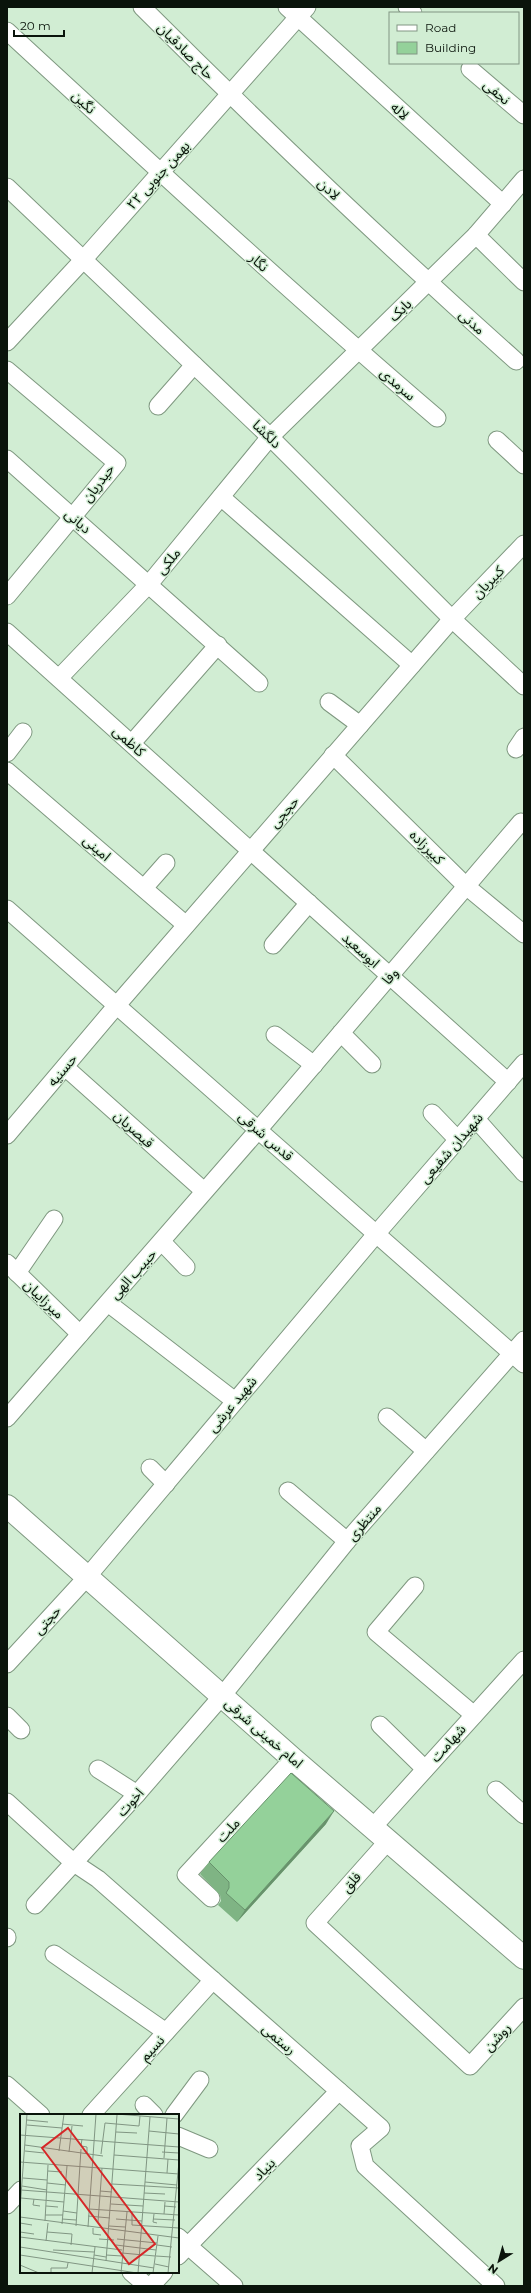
<svg xmlns="http://www.w3.org/2000/svg" width="531" height="2293" viewBox="0 0 531 2293" font-family="Montserrat,'Noto Sans Arabic',sans-serif">
	<style>
		.lines { fill: none; stroke-linecap: round; stroke-linejoin: round }
		.minor-casing { stroke: #7f9880; stroke-width: 19 }
		.major-casing { stroke: #7f9880; stroke-width: 24 }
		.minor { stroke: #fff; stroke-width: 17 }
		.major { stroke: #fff; stroke-width: 22 }
		.wall { fill: #7fb484 }
		.shaded-wall { fill: #68926c }
		.building { fill: #94d19a; stroke: #68926c }
		.labels { text-anchor: middle; stroke-width: 3; stroke-linejoin: round; paint-order: stroke }
		.street-label { font-size: 14px; fill: #0a140b; stroke: #d1edd3 }
		.inset-road { fill: none; stroke: #819683; stroke-width: 1 }
		.view { fill: #d62828; fill-opacity: 0.15; stroke: #d62828; stroke-width: 2 }
		.inset-edge { fill: none; stroke: #0a140b; stroke-width: 2 }
	</style>
	<rect width="100%" height="100%" fill="#d1edd3"/>
	<g class="lines">
		<defs>
			<g id="minor">
				<path d="M 142,7 C 264,129 388,247 516,361"/>
				<polyline points="287,7 503,204"/>
				<polyline points="407,7 413,13"/>
				<path d="M 7,31 C 149,162 291,293 437,418"/>
				<polyline points="470,69 524,115"/>
				<polyline points="7,187 270,437 452,619 524,686"/>
				<polyline points="476,235 524,282"/>
				<polyline points="7,342 83,260 307,7"/>
				<polyline points="7,370 117,463 7,596"/>
				<polyline points="158,406 194,365"/>
				<polyline points="497,440 524,465"/>
				<polyline points="7,459 259,683"/>
				<polyline points="221,497 412,665"/>
				<polyline points="7,632 508,1082"/>
				<polyline points="59,678 150,583 270,437 476,235 524,179"/>
				<polyline points="329,702 360,725"/>
				<polyline points="132,743 218,645"/>
				<polyline points="516,749 524,737"/>
				<polyline points="7,753 23,732"/>
				<polyline points="333,755 466,886 524,934"/>
				<polyline points="7,771 186,925"/>
				<polyline points="144,888 166,863"/>
				<polyline points="7,909 524,1364"/>
				<polyline points="273,945 309,903"/>
				<polyline points="341,1033 372,1064"/>
				<polyline points="275,1035 314,1065"/>
				<polyline points="65,1067 204,1191"/>
				<polyline points="432,1113 458,1140"/>
				<polyline points="476,1119 524,1173"/>
				<polyline points="7,1135 117,1005 452,619 524,544"/>
				<polyline points="162,1242 186,1267"/>
				<polyline points="7,1263 80,1334"/>
				<polyline points="17,1273 54,1219"/>
				<polyline points="108,1303 235,1401"/>
				<polyline points="387,1417 426,1451"/>
				<polyline points="7,1418 259,1129 521,822"/>
				<polyline points="150,1468 166,1484"/>
				<polyline points="288,1491 347,1541"/>
				<polyline points="415,1586 376,1632 474,1715"/>
				<polyline points="7,1664 88,1576 377,1233 524,1063"/>
				<polyline points="7,1716 21,1730"/>
				<polyline points="380,1725 425,1769"/>
				<polyline points="98,1769 137,1794"/>
				<polyline points="496,1790 524,1815"/>
				<polyline points="7,1802 74,1863 98,1879 381,2128 360,2146 365,2166 496,2286"/>
				<polyline points="373,1827 524,1660"/>
				<polyline points="388,1841 315,1923 470,2066 524,2007"/>
				<polyline points="211,1898 186,1875 293,1759"/>
				<polyline points="35,1905 137,1794 222,1696 347,1541 524,1340"/>
				<polyline points="7,1937 7,1938"/>
				<polyline points="54,1954 166,2032"/>
				<polyline points="7,2085 41,2115"/>
				<polyline points="144,2105 154,2115"/>
				<polyline points="91,2115 213,1980"/>
				<polyline points="174,2115 200,2080"/>
				<polyline points="178,2136 209,2149"/>
				<polyline points="7,2205 21,2190"/>
				<polyline points="178,2237 234,2286"/>
				<polyline points="178,2256 339,2091"/>
				<polyline points="131,2272 147,2286"/>
				<polyline points="151,2286 164,2272"/>
			</g>
			<polyline id="major" points="7,1506 293,1759 524,1958"/>
		</defs>
		<use href="#minor" class="minor-casing"/>
		<use href="#major" class="major-casing"/>
		<use href="#minor" class="minor"/>
		<use href="#major" class="major"/>
	</g>
	<polygon class="wall" points="326,1824 237,1922 218,1905 221,1901 220,1895 200,1874 209,1862"/>
	<polygon class="shaded-wall" points="334,1811 326,1824 237,1922 245,1910"/>
	<polygon class="building" points="291,1773 334,1811 245,1910 226,1893 229,1888 229,1882 209,1862"/>
	<g class="labels">
		<g class="street-label">
			<text transform="translate(186 51) rotate(45)" y="5">حاج صادقیان</text>
			<text transform="translate(497 92) rotate(40)" y="5">نجفی</text>
			<text transform="translate(84 102) rotate(43)" y="5">نگین</text>
			<text transform="translate(400 111) rotate(42)" y="5">لاله</text>
			<text transform="translate(158 175) rotate(-48)" y="5">۲۲ بهمن جنوبی</text>
			<text transform="translate(329 189) rotate(43)" y="5">لادن</text>
			<text transform="translate(259 262) rotate(42)" y="5">نگار</text>
			<text transform="translate(400 310) rotate(-44)" y="5">بابک</text>
			<text transform="translate(472 322) rotate(42)" y="5">مدنی</text>
			<text transform="translate(398 384) rotate(41)" y="5">سرمدی</text>
			<text transform="translate(267 434) rotate(44)" y="5">دلگشا</text>
			<text transform="translate(98 483) rotate(-53)" y="5">حیدریان</text>
			<text transform="translate(78 521) rotate(41)" y="5">دیانی</text>
			<text transform="translate(168 561) rotate(-50)" y="5">ملکی</text>
			<text transform="translate(488 582) rotate(-46)" y="5">کبیریان</text>
			<text transform="translate(129 741) rotate(42)" y="5">کاظمی</text>
			<text transform="translate(284 812) rotate(-49)" y="5">حججی</text>
			<text transform="translate(427 847) rotate(45)" y="5">کبیرزاده</text>
			<text transform="translate(97 848) rotate(41)" y="5">امینی</text>
			<text transform="translate(361 950) rotate(42)" y="5">ابوسعید</text>
			<text transform="translate(390 976) rotate(-50)" y="5">وفا</text>
			<text transform="translate(62 1070) rotate(-50)" y="5">حسنیه</text>
			<text transform="translate(134 1129) rotate(42)" y="5">قیصریان</text>
			<text transform="translate(266 1136) rotate(41)" y="5">قدس شرقی</text>
			<text transform="translate(451 1148) rotate(-49)" y="5">شهیدان شفیعی</text>
			<text transform="translate(133 1274) rotate(-48)" y="5">حبیب الهی</text>
			<text transform="translate(44 1299) rotate(44)" y="5">میرزاییان</text>
			<text transform="translate(232 1404) rotate(-50)" y="5">شهید عرشی</text>
			<text transform="translate(364 1522) rotate(-49)" y="5">منتظری</text>
			<text transform="translate(47 1620) rotate(-48)" y="5">حجتی</text>
			<text transform="translate(264 1733) rotate(41)" y="5">امام خمینی شرقی</text>
			<text transform="translate(448 1743) rotate(-48)" y="5">شهامت</text>
			<text transform="translate(130 1802) rotate(-48)" y="5">اخوت</text>
			<text transform="translate(228 1830) rotate(-47)" y="5">ملت</text>
			<text transform="translate(351 1882) rotate(-48)" y="5">فلق</text>
			<text transform="translate(497 2037) rotate(-48)" y="5">روشن</text>
			<text transform="translate(279 2039) rotate(41)" y="5">رستمی</text>
			<text transform="translate(152 2048) rotate(-48)" y="5">نسیم</text>
			<text transform="translate(264 2169) rotate(-46)" y="5">بنیاد</text>
		</g>
	</g>
	<g transform="translate(20 2114)">
		<rect width="159" height="159" fill="#d1edd3"/>
		<path class="inset-road" d="M 96,0 L 159,5M 7,6 L 28,8M 42,10 L 63,12M 7,11 L 42,14M 129,17 L 159,20M 96,18 L 117,19M 0,21 L 159,33M 62,25 L 61,32 L 67,33 L 67,39M 5,31 L 83,42M 5,37 L 24,39M 39,37 L 44,0M 49,38 L 52,12M 142,38 L 159,39M 81,40 L 85,9 L 119,12 L 120,2M 94,41 L 159,46M 144,44 L 147,4M 0,48 L 159,60M 28,57 L 42,58M 147,59 L 148,45M 3,64 L 27,66M 125,68 L 157,71M 27,69 L 46,71M 92,70 L 159,74M 2,72 L 27,76M 1,76 L 159,88M 80,77 L 92,78M 124,79 L 145,80M 1,84 L 44,88M 14,85 L 13,91 L 20,92M 91,90 L 123,92M 26,92 L 38,93M 144,92 L 156,93M 0,95 L 7,0M 69,95 L 159,101M 43,97 L 57,99M 112,98 L 112,111 L 159,114M 134,100 L 133,108 L 137,109M 144,100 L 145,88M 25,101 L 43,101M 68,102 L 90,104M 0,103 L 159,124M 42,105 L 56,106M 96,105 L 122,107M 133,105 L 155,106M 25,107 L 28,51M 78,108 L 82,54M 0,109 L 12,111M 42,110 L 47,52M 56,112 L 61,35M 89,112 L 105,113M 68,113 L 76,0M 73,114 L 73,120 L 81,121M 0,118 L 14,120M 27,118 L 52,120 L 51,131M 0,123 L 102,136M 79,125 L 94,126M 97,125 L 137,129M 26,127 L 28,109M 96,131 L 136,136M 137,131 L 152,133M 0,133 L 134,154M 33,136 L 74,138M 102,139 L 135,142M 0,141 L 117,159M 74,141 L 86,143M 86,141 L 102,142M 136,142 L 151,143M 86,147 L 97,1M 135,150 L 149,153M 0,151 L 19,159M 31,159 L 31,154 L 47,154 L 48,149M 72,159 L 75,133M 101,159 L 107,98M 118,159 L 130,3M 133,159 L 138,122M 148,159 L 159,48"/>
		<path class="view" d="M 48,14 L 135,130 L 109,150 L 22,34 Z"/>
		<rect width="159" height="159" class="inset-edge"/>
	</g>
	<rect width="531" height="2293" fill="none" stroke="#0a140b" stroke-width="16"/>
	<rect x="389" y="12" width="130" height="52" fill="#d1edd3" stroke="#819683"/>
	<rect x="397" y="25" width="20" height="6" fill="#ffffff" stroke="#819683"/>
	<text x="425" y="32" font-size="12" fill="#0a140b">Road</text>
	<rect x="397" y="42" width="20" height="12" fill="#94d19a" stroke="#819683"/>
	<text x="425" y="52" font-size="12" fill="#0a140b">Building</text>
	<g transform="translate(499 2261) rotate(217)" stroke="#d1edd3" stroke-width="3" paint-order="stroke">
	<path d="M0-3L7 15L0 10L-7 15Z" fill="#0a140b"/>
	<text y="-6" font-size="11" font-weight="bold" text-anchor="middle" fill="#0a140b">N</text>
	</g>
	<path d="M14 30v6h50v-6" fill="none" stroke="#0a140b" stroke-width="2"/>
	<text x="20" y="30" font-size="12" fill="#0a140b" stroke="#d1edd3" stroke-width="3" paint-order="stroke">20 m</text>
</svg>
